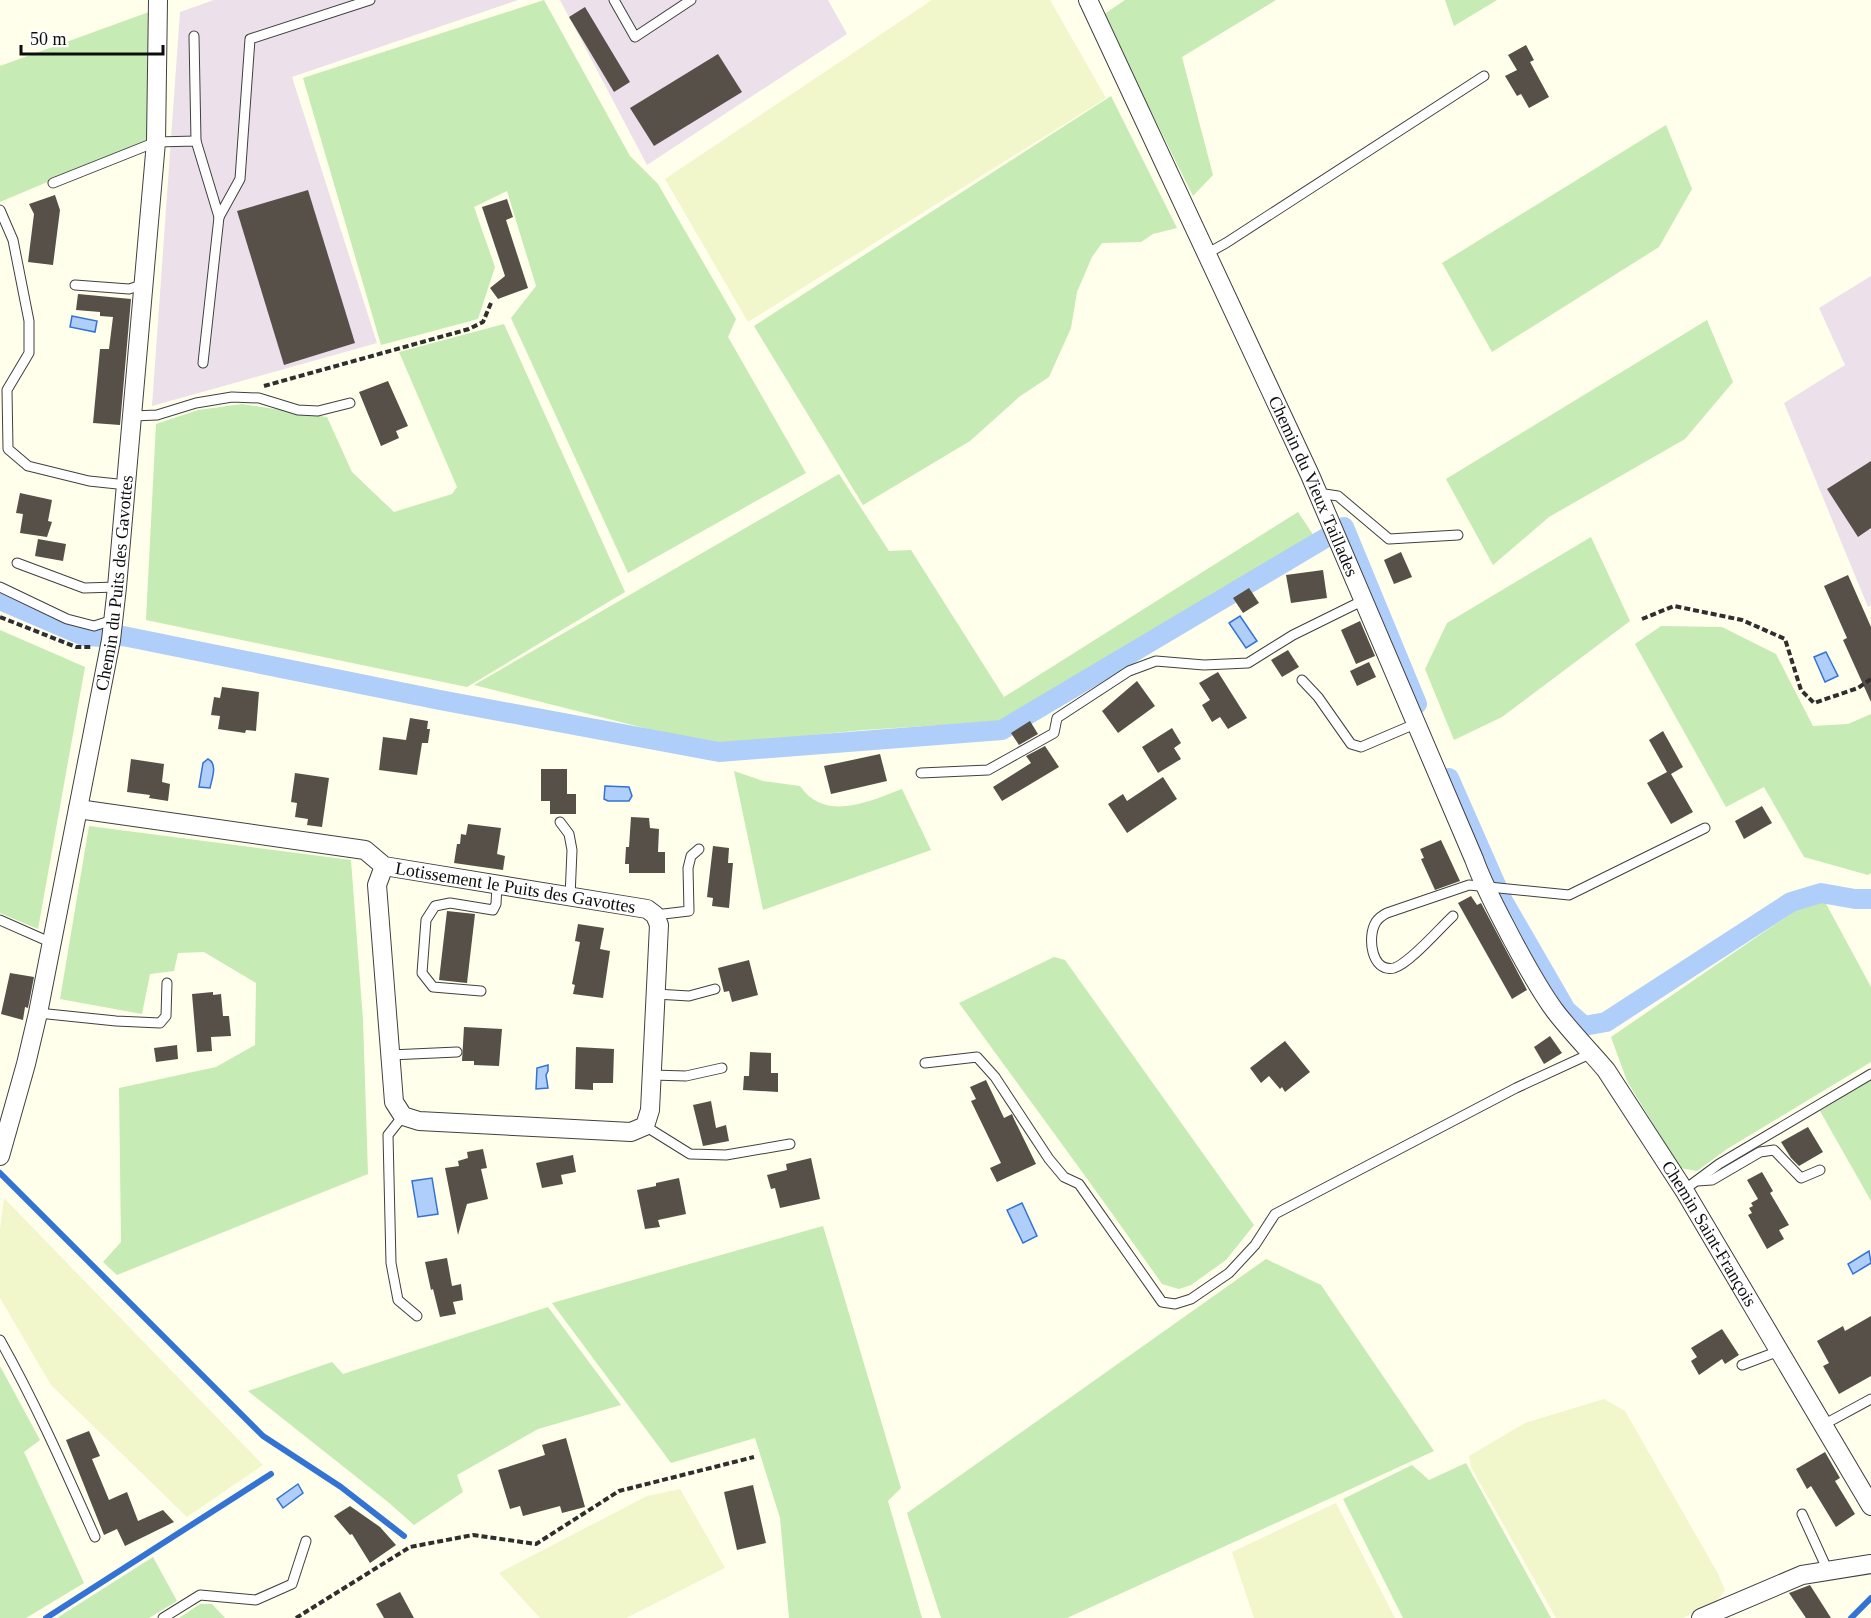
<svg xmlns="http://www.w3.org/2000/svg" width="1871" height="1618" viewBox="0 0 1871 1618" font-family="Georgia,serif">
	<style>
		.industrial { fill: #ece0eb }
		.farmland { fill: #f1f6cb }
		.green { fill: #c6ebb4 }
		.water { fill: #afcef9; stroke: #3273d3; stroke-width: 1.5 }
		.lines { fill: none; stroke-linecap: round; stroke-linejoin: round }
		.stream { stroke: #3273d3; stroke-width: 6 }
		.canal { stroke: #afcef9; stroke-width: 20 }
		.building { fill: #565049 }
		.lane-casing { stroke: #404040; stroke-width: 11 }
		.street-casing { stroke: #404040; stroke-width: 20 }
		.path { stroke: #2f2f2f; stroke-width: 4; stroke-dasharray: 6 3; stroke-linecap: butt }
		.lane { stroke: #fff; stroke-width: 9 }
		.street { stroke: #fff; stroke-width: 18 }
		.labels { text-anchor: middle; stroke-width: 6; stroke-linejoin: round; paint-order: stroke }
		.street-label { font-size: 18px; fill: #0d0d0d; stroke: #fff }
	</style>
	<rect width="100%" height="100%" fill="#ffffec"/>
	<g class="industrial">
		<polygon points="214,0 518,0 292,77 377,343 152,406 180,12"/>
		<polygon points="560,0 828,0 847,34 647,165"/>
		<polygon points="1871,276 1871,605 1868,607 1784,403 1845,365 1819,308"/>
	</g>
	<g class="farmland">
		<polygon points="932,0 1050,0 1106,98 748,322 665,179"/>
		<polygon points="4,1198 263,1465 187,1517 51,1385 0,1298 0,1230"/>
		<polygon points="1604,1399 1625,1411 1717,1572 1725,1590 1716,1602 1683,1618 1556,1618 1471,1467 1469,1456 1525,1423"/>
		<polygon points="680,1489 725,1568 626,1618 540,1618 499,1573 647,1496"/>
		<polygon points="1336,1503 1395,1618 1254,1618 1232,1552"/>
	</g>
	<g class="green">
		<polygon points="544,0 630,156 658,184 736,319 728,337 806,473 628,573 511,318 536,286 507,191 474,207 495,267 478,319 381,345 303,78"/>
		<polygon points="1125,0 1276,0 1182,57 1213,175 1193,196 1103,15"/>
		<polygon points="1445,0 1497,0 1454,26"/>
		<polygon points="149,12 149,139 0,202 0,66"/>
		<polygon points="1111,96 1177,228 1153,234 1141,242 1102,243 1092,257 1077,292 1071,328 1049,377 1019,397 970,441 863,505 754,326"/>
		<polygon points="1666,125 1692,189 1659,247 1492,352 1442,263"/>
		<polygon points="1707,320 1733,382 1685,439 1549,517 1493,565 1446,479"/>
		<polygon points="504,324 625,592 467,687 146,620 156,424 198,410 242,404 327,417 352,472 394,512 452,494 457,487 399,352"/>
		<polygon points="839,474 889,551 911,550 1004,697 1298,512 1316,539 1003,721 864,730 711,745 474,685"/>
		<polygon points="1591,537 1630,621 1502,717 1454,740 1425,669 1447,623"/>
		<polygon points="1661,626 1722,627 1776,654 1813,726 1848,724 1871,714 1871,873 1868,875 1804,857 1764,787 1726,807 1635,644"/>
		<polygon points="0,630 85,667 38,929 0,913"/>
		<path d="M 734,771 L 763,781 L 800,786 C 826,823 869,801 902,789 L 931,850 L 763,910 Z"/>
		<polygon points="89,826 351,860 363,1020 368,1174 117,1275 103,1262 121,1242 119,1088 216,1067 255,1045 256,983 204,952 178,953 174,971 150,974 142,1014 60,999"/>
		<polygon points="1824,900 1871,987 1871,1062 1727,1149 1697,1171 1680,1168 1627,1081 1611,1037 1799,908"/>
		<path d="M 1054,957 L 1065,960 L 1254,1225 L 1226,1260 L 1191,1285 L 1179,1289 L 1162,1284 C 1096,1189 1027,1097 959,1003 Z"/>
		<polygon points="1871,1080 1871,1201 1820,1111"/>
		<polygon points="823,1226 901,1488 888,1501 922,1618 789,1618 780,1518 755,1438 671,1463 552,1303"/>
		<polygon points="1266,1259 1321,1285 1434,1451 1067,1618 941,1618 907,1513"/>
		<polygon points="548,1307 621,1405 538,1429 457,1475 463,1492 414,1525 388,1502 248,1391 332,1362 343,1374"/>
		<polygon points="0,1366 40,1440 24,1452 84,1583 26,1618 0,1618"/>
		<polygon points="1466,1463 1551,1618 1403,1618 1343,1499 1412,1465 1429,1480"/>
		<polygon points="153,1557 177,1601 149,1618 57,1618"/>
		<polygon points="200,1604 212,1604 225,1618 179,1618"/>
	</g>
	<g class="water">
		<polygon points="72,316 97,321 95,332 70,327"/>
		<polygon points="1240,616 1257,641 1246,648 1229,623"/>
		<polygon points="1826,652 1838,676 1825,682 1814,657"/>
		<path d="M 208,759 C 218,764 212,778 210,788 L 199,787 L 203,763 Z"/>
		<polygon points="605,786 629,787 632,796 629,801 608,801 604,799"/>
		<polygon points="548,1065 548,1071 546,1075 548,1088 536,1089 537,1068"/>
		<polygon points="432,1178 438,1214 418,1217 412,1181"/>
		<polygon points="1022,1203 1037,1236 1023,1243 1007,1210"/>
		<polygon points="1869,1251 1871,1263 1853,1274 1848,1264"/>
		<polygon points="298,1484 303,1493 283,1508 277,1499"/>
	</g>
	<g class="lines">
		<g class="stream">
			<polyline points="0,1173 263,1436 341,1487 404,1536"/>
			<polyline points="46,1618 271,1474"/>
			<polyline points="1851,1618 1871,1598"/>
		</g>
		<g class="canal">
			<polyline points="0,600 84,636 103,637 123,636 440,700 719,752 1002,730 1344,527 1417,704"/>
			<polyline points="1449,778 1503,901 1566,1010 1584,1026 1606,1022 1791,902 1821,893 1855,899 1871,899"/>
		</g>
	</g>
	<g class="building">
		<polygon points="585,7 630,82 614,92 569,17"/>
		<polygon points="1526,45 1534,60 1530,62 1549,97 1529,108 1521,94 1517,96 1505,76 1517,70 1508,55"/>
		<polygon points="718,54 742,92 654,146 630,108"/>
		<polygon points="308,190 355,343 284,365 237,211"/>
		<polygon points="55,195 60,210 53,265 28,262 34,214 29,204"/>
		<polygon points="507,199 513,217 506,220 528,288 498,299 490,288 505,276 482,207"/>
		<polygon points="78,294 131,299 120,425 93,423 100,349 109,349 113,317 100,316 100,312 76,310"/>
		<polygon points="388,381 408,426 396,431 399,438 381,446 359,392"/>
		<polygon points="1871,461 1871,528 1858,537 1827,489"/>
		<polygon points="20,493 52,500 48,521 52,522 47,537 20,533 23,514 16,513"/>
		<polygon points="38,539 66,544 63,561 35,556"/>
		<polygon points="1401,552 1412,577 1394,584 1384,560"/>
		<polygon points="1323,570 1327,598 1291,603 1286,575"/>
		<polygon points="1848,575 1871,627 1871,702 1843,640 1847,638 1824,586"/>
		<polygon points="1249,588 1259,603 1243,613 1233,598"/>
		<polygon points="1360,621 1375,656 1356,664 1341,630"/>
		<polygon points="1288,650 1299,667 1282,677 1271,660"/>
		<polygon points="1369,662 1376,677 1357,686 1350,671"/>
		<polygon points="1218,672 1247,718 1228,729 1220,717 1212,722 1202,705 1210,700 1199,683"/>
		<polygon points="1137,681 1155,706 1118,733 1102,711"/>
		<polygon points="222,687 259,692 256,731 246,730 245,733 218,729 220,716 211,715 214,697 220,698"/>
		<polygon points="410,718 428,721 427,729 430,729 428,743 422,743 417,775 379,770 383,737 406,740"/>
		<polygon points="1030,721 1038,734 1019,745 1011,733"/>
		<polygon points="1172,728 1181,743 1174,748 1181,759 1158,773 1142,747"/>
		<polygon points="1663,731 1683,767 1671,774 1693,812 1671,824 1647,783 1667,772 1649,740"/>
		<polygon points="1045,746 1059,767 1002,801 993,787 1031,763 1026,756"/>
		<polygon points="880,754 887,781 831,794 824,766"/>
		<polygon points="131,759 164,764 162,782 170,784 168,801 149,798 150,795 127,792"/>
		<polygon points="541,769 567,769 567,794 576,794 576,814 550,814 550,801 541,801"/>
		<polygon points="295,773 329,778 322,827 307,825 308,819 295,817 297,803 291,802"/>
		<polygon points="1163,777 1177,799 1127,833 1108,804 1123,794 1127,801"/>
		<polygon points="1762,806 1772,823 1744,839 1735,821"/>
		<polygon points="631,817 649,818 650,828 659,829 658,852 665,852 665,873 629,873 629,864 625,864 626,847 629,847"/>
		<polygon points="468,824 501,828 497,854 505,856 503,870 454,863 457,844 460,844 461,834 466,835"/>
		<polygon points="1441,840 1460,881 1435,890 1421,859 1424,858 1420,849"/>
		<polygon points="713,846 729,848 728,863 733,863 729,908 712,906 713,898 707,897"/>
		<polygon points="1471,896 1477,905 1481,903 1527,990 1512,999 1458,903"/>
		<polygon points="447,911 475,914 467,983 439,980"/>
		<polygon points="578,924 604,928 600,949 610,951 603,998 573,994 575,985 572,984 580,942 575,941"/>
		<polygon points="749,960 758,995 732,1002 729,991 724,992 718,968"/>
		<polygon points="10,973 34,977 28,1008 25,1007 23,1020 1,1014"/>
		<polygon points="213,992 213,995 221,994 223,1016 229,1016 231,1036 211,1037 212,1051 197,1052 192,994"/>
		<polygon points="464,1027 502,1029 499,1066 474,1065 474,1061 462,1061"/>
		<polygon points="1550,1036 1562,1053 1544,1064 1534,1047"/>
		<polygon points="1285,1041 1310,1072 1285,1092 1282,1087 1280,1089 1269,1076 1261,1083 1250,1068"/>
		<polygon points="177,1045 178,1059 156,1062 154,1048"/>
		<polygon points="576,1047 614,1049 613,1083 593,1083 593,1090 575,1089"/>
		<polygon points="750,1052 771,1053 771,1073 778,1073 778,1092 743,1090 744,1076 749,1076"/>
		<polygon points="986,1080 1004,1118 1012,1114 1014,1119 1036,1164 997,1182 990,1168 1001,1163 971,1101 976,1099 970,1087"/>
		<polygon points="711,1101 716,1128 726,1125 729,1141 703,1146 693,1105"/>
		<polygon points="1808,1127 1823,1152 1799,1166 1791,1158 1781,1142"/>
		<polygon points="483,1149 487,1168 481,1169 488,1199 467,1204 458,1235 445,1168 459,1166 458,1161 468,1158 467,1152"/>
		<polygon points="573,1155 576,1172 561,1175 563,1184 542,1188 536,1163"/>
		<polygon points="811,1158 820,1199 780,1208 775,1188 771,1189 767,1175 787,1170 786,1164"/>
		<polygon points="1762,1172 1773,1191 1770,1193 1789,1225 1779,1230 1784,1239 1767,1249 1748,1215 1752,1213 1749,1208 1753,1206 1751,1203 1758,1199 1747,1180"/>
		<polygon points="679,1178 686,1214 658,1220 660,1227 645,1229 637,1190 656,1186 656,1183"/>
		<polygon points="447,1258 452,1286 461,1284 463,1300 453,1302 456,1314 440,1317 433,1289 431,1290 425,1262"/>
		<polygon points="1871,1316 1871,1376 1839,1394 1823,1366 1829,1363 1817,1341 1843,1326 1845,1331"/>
		<polygon points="1722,1329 1739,1355 1725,1364 1722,1359 1699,1375 1691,1361 1697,1357 1691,1348"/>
		<polygon points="89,1431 100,1456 92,1459 109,1500 127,1492 138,1521 163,1510 174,1522 125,1546 117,1529 104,1535 66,1440"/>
		<polygon points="566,1438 585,1507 562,1513 560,1506 523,1516 520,1506 510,1509 498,1470 545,1455 542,1445"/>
		<polygon points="1825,1452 1840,1478 1835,1481 1855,1514 1836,1527 1811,1486 1807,1489 1796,1469"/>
		<polygon points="753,1485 766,1543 737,1550 724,1492"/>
		<polygon points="350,1506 380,1527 396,1545 370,1563 352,1534 350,1535 334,1516"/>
		<polygon points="1810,1585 1831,1618 1806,1618 1789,1593"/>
		<polygon points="400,1592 414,1618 384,1618 376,1604"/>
	</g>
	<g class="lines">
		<defs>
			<g id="lane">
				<polyline points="614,0 635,37 691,0"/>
				<polyline points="194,36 196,141"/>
				<polyline points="53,183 156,142 196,141 219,217 240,179 250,39 370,0"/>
				<polyline points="0,210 13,240 29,321 29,353 7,390 8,449 28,466 89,481 127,485"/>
				<polyline points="1208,253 1226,243 1484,76"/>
				<polyline points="75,285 129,289 145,284"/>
				<polyline points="203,363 219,217"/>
				<polyline points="133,416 157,415 196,403 232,397 259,398 298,410 318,411 350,403"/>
				<polyline points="1318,493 1338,496 1389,539 1458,535"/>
				<polyline points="17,563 84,588 117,587"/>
				<polyline points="0,587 67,619 94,626 113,620"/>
				<polyline points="1302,680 1318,697 1351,744 1361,747 1415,724"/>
				<polyline points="921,773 988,770 1054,733 1057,718 1129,671 1156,661 1204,665 1248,663 1293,635 1364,600"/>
				<polyline points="560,822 569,834 572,850 570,897"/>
				<polyline points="655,915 689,911 688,868 691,856 699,849"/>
				<path d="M 1453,916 C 1440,928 1409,964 1394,968 C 1371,973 1367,936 1376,922 C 1378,919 1383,915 1387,913 L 1469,885 L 1569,895 L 1705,828"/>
				<polyline points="0,920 52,943"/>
				<polyline points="481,991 433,987 422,973 426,920 435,906 450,903 493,910 496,904 497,885"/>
				<polyline points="656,994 689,996 715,989"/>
				<polyline points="38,1013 116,1021 160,1023 166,1016 167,983"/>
				<polyline points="390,1055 457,1052"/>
				<polyline points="925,1063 977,1057 995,1077 1049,1159 1064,1177 1079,1184 1162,1302 1175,1304 1191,1299 1229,1273 1255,1245 1275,1214 1516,1088 1592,1053"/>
				<polyline points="652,1075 686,1076 722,1068"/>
				<polyline points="403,1116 388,1135 391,1263 398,1300 417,1316"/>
				<polyline points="645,1126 690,1154 726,1155 790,1144"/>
				<polyline points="1697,1181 1712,1180 1760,1152 1774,1150 1801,1178 1820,1170"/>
				<polyline points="1684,1190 1719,1164 1871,1074"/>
				<path d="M 0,1340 C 36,1404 65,1470 95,1537"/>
				<polyline points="1742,1365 1779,1351"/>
				<polyline points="1823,1425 1871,1399"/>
				<polyline points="1802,1514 1828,1571"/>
				<polyline points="163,1618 200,1595 256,1600 292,1584 306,1541"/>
			</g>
			<g id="street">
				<path id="s1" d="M 1088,0 L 1310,475 L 1474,859 C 1484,887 1498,912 1512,939 C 1525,963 1538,988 1555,1011 C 1571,1032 1589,1050 1606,1070 L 1684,1190 L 1871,1506"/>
				<path id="s2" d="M 78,809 L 365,850 L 384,866 L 647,909 L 655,915 L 659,925 L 650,1110 L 645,1126 L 631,1132 L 419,1121 L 403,1116 L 394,1102 L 377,885 L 384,866"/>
				<path id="s3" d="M 0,1156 L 26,1064 L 38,1013 L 111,640 L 117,587 L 156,142 L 158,0"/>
				<polyline points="1701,1618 1802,1575 1871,1564"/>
			</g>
		</defs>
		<use href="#lane" class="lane-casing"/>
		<use href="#street" class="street-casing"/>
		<g class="path">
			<polyline points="264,386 469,329 483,322 491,303"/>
			<polyline points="0,617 76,647 91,647"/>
			<polyline points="1642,619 1674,606 1742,620 1785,639 1801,690 1814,703 1858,688 1871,679"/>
			<polyline points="296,1618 410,1547 473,1535 536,1544 619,1491 754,1457"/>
		</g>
		<use href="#lane" class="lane"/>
		<use href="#street" class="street"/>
	</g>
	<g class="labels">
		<g class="street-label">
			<text dy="6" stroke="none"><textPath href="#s1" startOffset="536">Chemin du Vieux Taillades</textPath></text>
			<text dy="6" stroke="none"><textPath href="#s3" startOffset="585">Chemin du Puits des Gavottes</textPath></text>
			<text dy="6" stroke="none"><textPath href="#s2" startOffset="448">Lotissement le Puits des Gavottes</textPath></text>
			<text dy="6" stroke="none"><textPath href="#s1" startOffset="1386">Chemin Saint-François</textPath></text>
		</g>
	</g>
	<path d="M21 45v9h142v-9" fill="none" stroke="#0d0d0d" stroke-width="3"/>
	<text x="30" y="45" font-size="18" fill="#0d0d0d" stroke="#ffffff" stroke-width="4.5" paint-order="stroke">50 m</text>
</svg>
